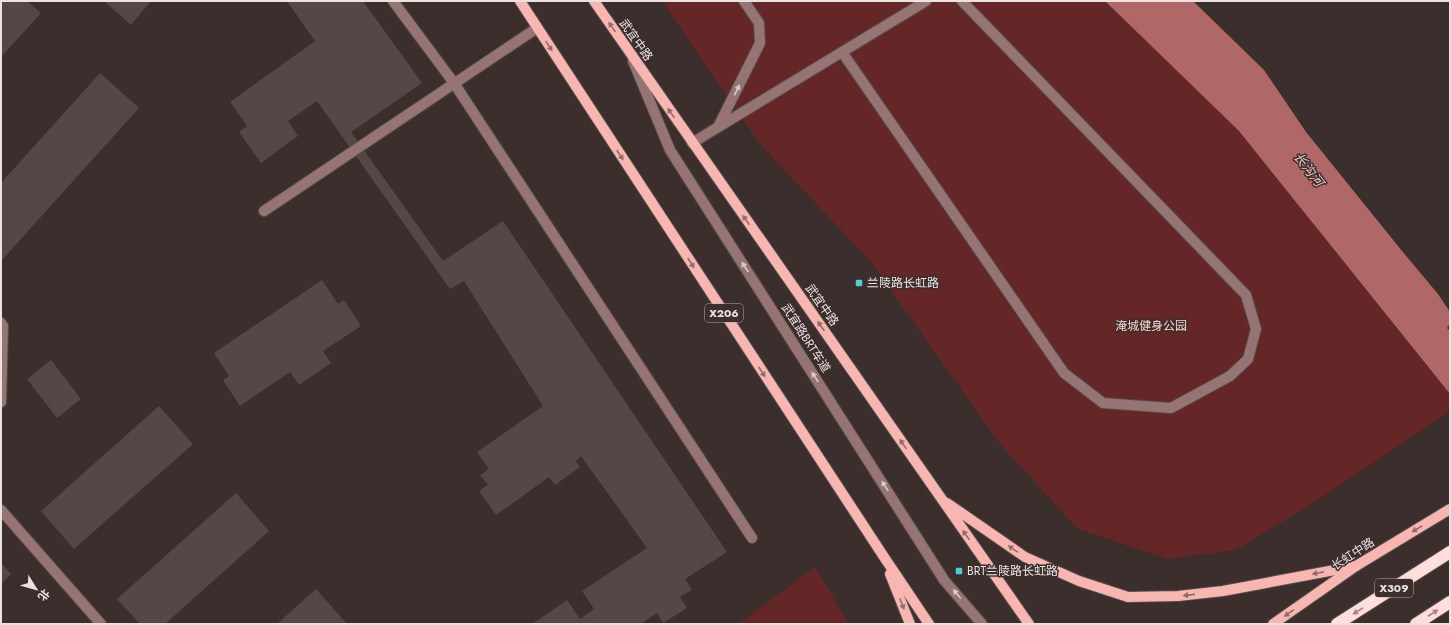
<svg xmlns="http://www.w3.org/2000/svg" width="1451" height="625" viewBox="0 0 1451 625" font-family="Jost,'Noto Sans SC',sans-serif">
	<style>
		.green { fill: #652628 }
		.water { fill: #af6867 }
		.building { fill: #564747 }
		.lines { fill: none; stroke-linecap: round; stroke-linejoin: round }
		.minor-casing { stroke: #574b4a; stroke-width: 12 }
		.major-casing { stroke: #574b4a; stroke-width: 12 }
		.highway-casing { stroke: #574b4a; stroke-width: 14 }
		.minor { stroke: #957473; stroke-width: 10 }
		.major { stroke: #f8b6b3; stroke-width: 10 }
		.highway { stroke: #ffdedc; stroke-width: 12 }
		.oneway { fill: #906b69 }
		.oneway2 { fill: #dacccb }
		.oneway3 { fill: #9d8684 }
		.poi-dot { fill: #51ccd4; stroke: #3b2e2d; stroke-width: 1.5 }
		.labels { text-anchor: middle; stroke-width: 3; stroke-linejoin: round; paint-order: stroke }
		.shield { fill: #3b2e2d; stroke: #b6acab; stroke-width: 1 }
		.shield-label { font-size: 11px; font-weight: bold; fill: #ebe2e1 }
		.street-label { font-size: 12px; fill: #ebe2e1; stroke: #3b2e2d }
		.poi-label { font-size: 12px; fill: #ebe2e1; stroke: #3b2e2d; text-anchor: start }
		.park-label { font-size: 12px; fill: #fed3d1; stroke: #3b2e2d }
		.water-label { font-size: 13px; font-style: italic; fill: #f1c7c5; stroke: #3b2e2d }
	</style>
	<rect width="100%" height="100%" fill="#3b2e2d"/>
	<g class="green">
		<polygon points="662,1 1105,1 1239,131 1450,394 1450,411 1307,507 1235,550 1167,559 1078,529 1000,444 871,262 759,143"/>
		<polygon points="815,567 849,624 738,624"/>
	</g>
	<polygon class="water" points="1105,1 1193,1 1264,70 1306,132 1402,251 1438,294 1450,312 1450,324 1447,328 1450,331 1450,394 1239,131"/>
	<g class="building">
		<polygon points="1,1 27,1 41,13 1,57"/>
		<polygon points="104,1 151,1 131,25"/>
		<polygon points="287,1 363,1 422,83 351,132 443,261 503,221 727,552 685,579 692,590 680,597 687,608 663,623 657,613 641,624 532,624 567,600 580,619 594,609 582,591 647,548 581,456 576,461 580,467 555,485 549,477 496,515 479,491 488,485 480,475 489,469 477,452 543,406 464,281 450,289 317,101 288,121 298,136 261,163 239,132 247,126 230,102 315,41"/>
		<polygon points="100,73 139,108 1,261 1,183"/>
		<polygon points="322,280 338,304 344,300 361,326 323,351 331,363 299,385 290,372 240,406 223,380 229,376 214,353"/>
		<polygon points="51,360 81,399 57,418 27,379"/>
		<polygon points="159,406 193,444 74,549 41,511"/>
		<polygon points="236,493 269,531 165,624 140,624 117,599"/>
		<polygon points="1,563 11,574 1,584"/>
		<polygon points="316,589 347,624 277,624"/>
	</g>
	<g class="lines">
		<defs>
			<g id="minor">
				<polyline points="393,1 454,83 752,538"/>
				<polyline points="842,52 1064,373 1103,403 1171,408 1230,376 1248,359 1256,329 1246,295 962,1"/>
				<polyline points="633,61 670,150 944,580 982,624"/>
				<polyline points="719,125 760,43 759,23 744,1"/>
				<polyline points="692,143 926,1"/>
				<polyline points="264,211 537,28"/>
				<polyline points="1,323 3,326 1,402"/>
				<polyline points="1,510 101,624"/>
			</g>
			<g id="major">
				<polyline points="520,1 884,557 929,624"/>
				<polyline points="594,1 1029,624"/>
				<polyline points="947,503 1025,557 1079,581 1128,597 1178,596 1223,591 1356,566"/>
				<polyline points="890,574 910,624"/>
				<polyline points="1273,624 1356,566 1450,509"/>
			</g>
			<g id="highway">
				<polyline points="1337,624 1450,552"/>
				<polyline points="1416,624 1450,602"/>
			</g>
		</defs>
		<use href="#minor" class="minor-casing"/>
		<use href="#major" class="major-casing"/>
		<use href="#highway" class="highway-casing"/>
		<use href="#minor" class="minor"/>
		<use href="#major" class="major"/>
		<use href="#highway" class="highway"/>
	</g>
	<defs><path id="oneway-solid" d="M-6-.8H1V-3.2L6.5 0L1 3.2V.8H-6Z"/></defs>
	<g class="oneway">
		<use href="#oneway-solid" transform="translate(612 27) rotate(-125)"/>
		<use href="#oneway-solid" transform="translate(549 46) rotate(57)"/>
		<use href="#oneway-solid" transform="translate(671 113) rotate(-125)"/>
		<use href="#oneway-solid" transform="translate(620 155) rotate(57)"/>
		<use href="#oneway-solid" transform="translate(746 220) rotate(-125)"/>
		<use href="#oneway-solid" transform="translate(691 263) rotate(57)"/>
		<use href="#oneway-solid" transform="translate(821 326) rotate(-125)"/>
		<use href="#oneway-solid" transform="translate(762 372) rotate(57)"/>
		<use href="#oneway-solid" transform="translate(903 444) rotate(-125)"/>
		<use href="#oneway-solid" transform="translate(1417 529) rotate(149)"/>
		<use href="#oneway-solid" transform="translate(966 535) rotate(-125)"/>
		<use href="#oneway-solid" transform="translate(1013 549) rotate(-145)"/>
		<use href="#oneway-solid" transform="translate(1318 573) rotate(169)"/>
		<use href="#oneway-solid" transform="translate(1189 595) rotate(174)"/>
		<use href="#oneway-solid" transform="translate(902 604) rotate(69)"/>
		<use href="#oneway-solid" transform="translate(1289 613) rotate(145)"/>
	</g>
	<g class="oneway2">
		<use href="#oneway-solid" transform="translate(737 90) rotate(-64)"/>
		<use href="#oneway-solid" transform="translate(745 267) rotate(-123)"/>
		<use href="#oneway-solid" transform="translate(815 377) rotate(-123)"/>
		<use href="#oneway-solid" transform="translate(885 486) rotate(-123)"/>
		<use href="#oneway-solid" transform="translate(957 594) rotate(-130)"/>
	</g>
	<g class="oneway3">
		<use href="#oneway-solid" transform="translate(1358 611) rotate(148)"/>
		<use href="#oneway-solid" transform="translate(1433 613) rotate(-33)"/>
	</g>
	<g class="poi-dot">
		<rect x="855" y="279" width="8" height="8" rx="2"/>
		<rect x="955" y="567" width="8" height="8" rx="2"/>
	</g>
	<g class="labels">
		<g class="shield">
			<rect x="705" y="304" width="38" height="18" rx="3"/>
			<rect x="1375" y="579" width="38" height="18" rx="3"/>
		</g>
		<g class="shield-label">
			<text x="724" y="317">X206</text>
			<text x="1394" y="592">X309</text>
		</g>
		<g class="street-label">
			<text transform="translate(636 40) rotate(55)" y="4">武宜中路</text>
			<text transform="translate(822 305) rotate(55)" y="4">武宜中路</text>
			<text transform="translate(806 338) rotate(57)" y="4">武宜路BRT车道</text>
			<text transform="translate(1353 554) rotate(-33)" y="4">长虹中路</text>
		</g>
		<g class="poi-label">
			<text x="867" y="287">兰陵路长虹路</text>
			<text x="967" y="575">BRT兰陵路长虹路</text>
		</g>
		<g class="park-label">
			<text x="1151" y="330">淹城健身公园</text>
		</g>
		<g class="water-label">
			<text transform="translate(1309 169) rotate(52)" y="5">长沟河</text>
		</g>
	</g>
	<rect width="1451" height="625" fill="none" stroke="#ebe2e1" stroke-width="4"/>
	<g transform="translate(36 589) rotate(127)" stroke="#3b2e2d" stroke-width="3" paint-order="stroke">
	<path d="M0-3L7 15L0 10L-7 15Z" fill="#ebe2e1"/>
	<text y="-6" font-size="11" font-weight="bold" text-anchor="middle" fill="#ebe2e1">北</text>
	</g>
</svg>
